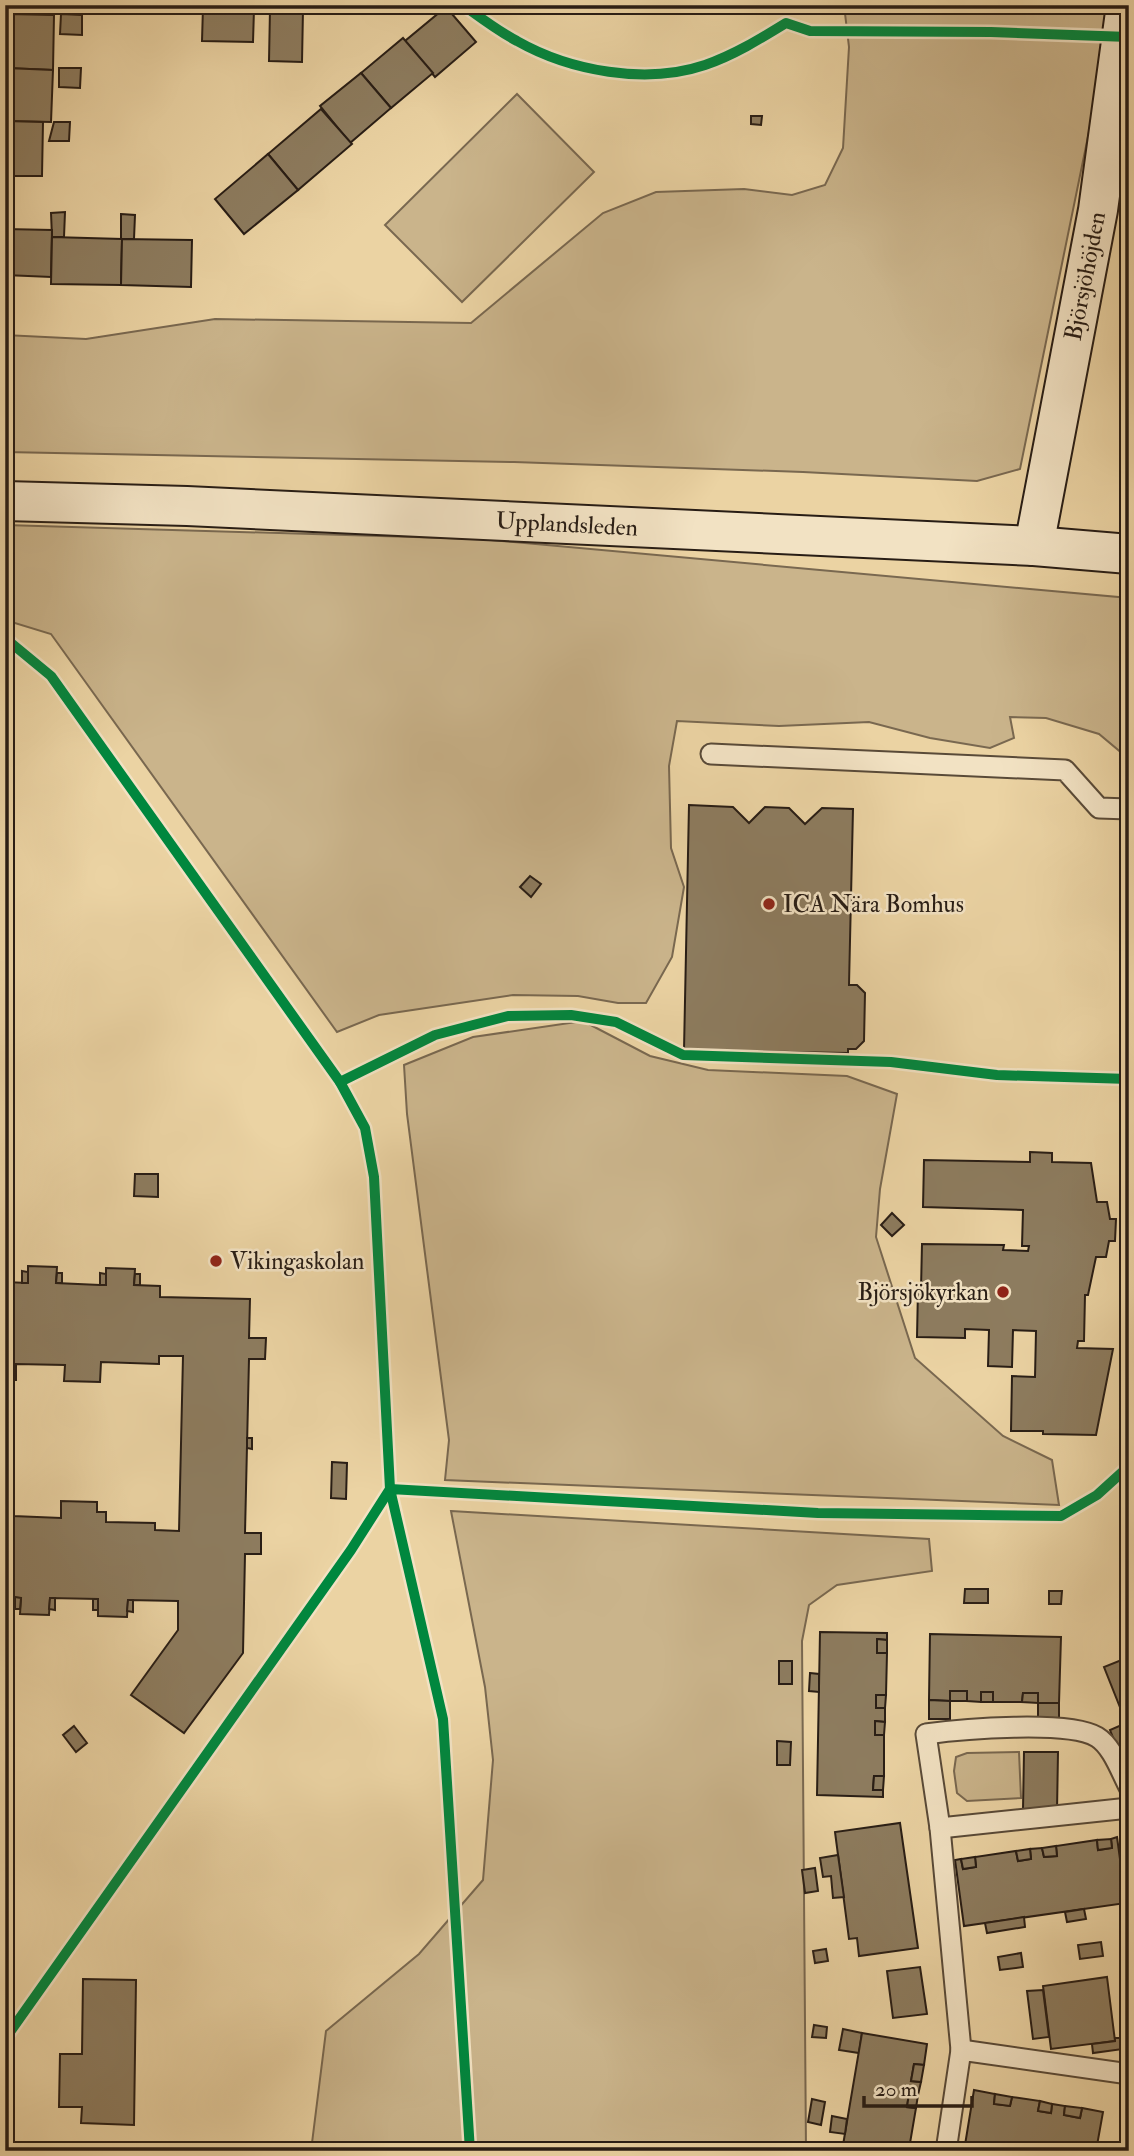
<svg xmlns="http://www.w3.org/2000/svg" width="1134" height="2156" viewBox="0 0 1134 2156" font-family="'IM FELL Double Pica',serif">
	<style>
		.green { fill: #cab48b; stroke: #796850; stroke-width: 2 }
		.building { fill: #8d7c5f; stroke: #281d15; stroke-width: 2 }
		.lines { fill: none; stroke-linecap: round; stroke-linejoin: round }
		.lane-casing { stroke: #594a38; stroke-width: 23 }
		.secondary-casing { stroke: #281d15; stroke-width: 42 }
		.lane { stroke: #f2e2c3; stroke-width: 19 }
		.secondary { stroke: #f2e2c3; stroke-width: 38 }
		.cycleway-casing { stroke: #f2e2c3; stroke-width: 15 }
		.cycleway { stroke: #00873e; stroke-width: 10 }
		.poi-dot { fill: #8f2418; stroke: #f2e2c3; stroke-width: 2.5 }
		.labels { text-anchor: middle; stroke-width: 5; stroke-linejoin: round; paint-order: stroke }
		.street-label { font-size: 24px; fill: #281d15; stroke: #f2e2c3 }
		.poi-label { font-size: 24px; fill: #281d15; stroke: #f2e2c3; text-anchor: start }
	</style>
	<rect width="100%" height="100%" fill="#ebd3a3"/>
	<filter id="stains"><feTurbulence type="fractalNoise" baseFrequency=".00286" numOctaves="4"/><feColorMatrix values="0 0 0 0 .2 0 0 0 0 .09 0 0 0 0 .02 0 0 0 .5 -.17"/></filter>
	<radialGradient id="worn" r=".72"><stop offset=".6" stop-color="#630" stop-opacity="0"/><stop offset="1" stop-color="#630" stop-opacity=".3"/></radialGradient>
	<g class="green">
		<polygon points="844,5 1108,5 1102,68 1020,469 977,481 803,472 514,462 5,452 5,335 86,339 215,319 471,323 603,213 656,192 744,189 792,195 825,185 843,148 849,47"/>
		<polygon points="517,94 594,172 462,302 385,225"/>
		<polygon points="5,525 480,539 1129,598 1129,759 1099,734 1046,718 1010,717 1014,738 990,748 930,738 869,722 779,726 677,721 669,766 671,848 684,887 672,957 646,1003 618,1003 578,996 513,995 379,1015 337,1032 51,634 5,620"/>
		<polygon points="583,1021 650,1056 708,1070 847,1076 897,1094 880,1189 876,1237 915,1358 1003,1436 1052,1460 1059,1505 445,1480 449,1440 407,1114 404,1065 473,1037"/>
		<polygon points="451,1511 929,1539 932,1571 837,1585 809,1605 802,1641 806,2151 311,2151 326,2031 419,1954 483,1880 493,1760 485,1687"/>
		<polygon points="1019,1752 1021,1798 967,1801 957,1793 954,1771 956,1757 967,1753"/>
	</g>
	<g class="building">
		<polygon points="203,7 254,9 253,42 202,41"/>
		<polygon points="446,7 476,42 435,77 405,41"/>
		<polygon points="270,9 303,10 302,62 269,61"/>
		<polygon points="7,14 54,15 53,70 6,68"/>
		<polygon points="61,14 82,15 82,35 60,34"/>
		<polygon points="403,38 433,73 391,108 361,73"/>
		<polygon points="6,68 53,70 51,122 5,121"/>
		<polygon points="59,68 81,68 80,88 59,87"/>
		<polygon points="361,73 391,108 350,143 320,106"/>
		<polygon points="321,109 352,144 298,190 268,154"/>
		<polygon points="751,116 762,116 761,125 751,124"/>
		<polygon points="5,121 43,122 42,176 5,176"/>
		<polygon points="54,122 70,122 69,141 49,141"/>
		<polygon points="268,154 298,190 244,234 215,199"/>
		<polygon points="65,212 64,237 52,237 51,213"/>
		<polygon points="121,214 135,215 134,239 121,239"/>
		<polygon points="5,229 52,230 51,277 5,275"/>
		<polygon points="52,237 122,239 121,285 51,284"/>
		<polygon points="122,239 192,240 191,287 121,285"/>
		<polygon points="689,805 733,807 749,823 765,807 789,808 805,824 822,808 853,809 849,985 857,985 865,993 864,1041 856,1049 848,1049 848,1053 684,1050"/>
		<polygon points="530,876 541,884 531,897 520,887"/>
		<polygon points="1030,1152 1052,1153 1052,1162 1091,1163 1097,1202 1107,1202 1110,1219 1116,1219 1115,1241 1109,1241 1106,1257 1096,1257 1088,1295 1085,1295 1084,1341 1078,1341 1077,1348 1113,1349 1096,1435 1043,1434 1043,1431 1011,1431 1012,1376 1035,1377 1036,1331 1013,1330 1012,1367 988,1366 989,1330 965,1329 965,1338 917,1337 918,1289 921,1289 922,1244 1004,1245 1003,1250 1028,1251 1029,1246 1022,1246 1023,1210 923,1207 924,1160 1030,1162"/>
		<polygon points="135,1174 158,1174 158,1197 134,1196"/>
		<polygon points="892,1213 904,1225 892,1236 881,1225"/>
		<polygon points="28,1266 57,1267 56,1283 100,1285 106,1285 106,1268 135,1269 134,1285 160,1286 160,1297 250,1299 249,1338 266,1338 265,1359 249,1359 245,1533 261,1533 261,1554 245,1554 243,1653 184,1733 131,1695 178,1630 178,1601 128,1600 127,1617 98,1616 98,1599 50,1598 49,1615 20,1614 21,1598 5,1597 5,1500 13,1501 13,1516 61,1518 61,1501 97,1502 97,1512 106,1512 106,1522 155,1523 155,1530 179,1531 183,1356 159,1356 159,1364 101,1362 100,1382 64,1381 65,1365 16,1364 16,1380 5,1380 5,1282 28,1283"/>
		<polygon points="22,1271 28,1272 28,1283 22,1283"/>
		<polygon points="57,1273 62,1273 62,1283 56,1283"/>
		<polygon points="100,1273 106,1274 106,1285 100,1285"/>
		<polygon points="135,1274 140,1274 140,1285 134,1285"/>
		<polygon points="247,1438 252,1438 252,1449 247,1448"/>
		<polygon points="332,1462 347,1463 346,1499 331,1498"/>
		<polygon points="965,1589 988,1589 988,1603 964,1603"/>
		<polygon points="1049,1591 1062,1591 1061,1604 1049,1604"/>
		<polygon points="15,1597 21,1598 20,1609 15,1609"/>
		<polygon points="50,1598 55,1598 55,1610 49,1609"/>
		<rect x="93" y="1599" width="5" height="11"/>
		<polygon points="128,1600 133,1600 133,1612 127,1611"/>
		<polygon points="820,1632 887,1633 887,1640 877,1639 877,1653 887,1653 886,1695 876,1695 876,1708 885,1708 885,1722 875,1721 875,1735 884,1735 884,1776 874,1776 873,1790 883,1790 883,1797 817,1795"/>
		<polygon points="930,1634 1061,1637 1059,1703 1038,1703 1038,1693 1023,1693 1022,1702 993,1702 993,1692 981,1692 981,1702 967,1701 967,1691 950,1691 950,1701 929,1700"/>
		<polygon points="877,1639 887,1640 887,1653 877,1653"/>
		<polygon points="1129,1657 1129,1730 1104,1667"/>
		<rect x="779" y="1661" width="13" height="23"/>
		<polygon points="810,1673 819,1674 819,1692 809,1691"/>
		<rect x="950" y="1691" width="17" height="10"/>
		<rect x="981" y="1692" width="12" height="10"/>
		<polygon points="1023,1693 1038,1693 1038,1703 1022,1702"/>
		<polygon points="876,1695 886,1695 885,1708 876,1708"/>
		<polygon points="929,1700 950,1701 950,1719 929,1719"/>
		<rect x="1038" y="1703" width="21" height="19"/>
		<polygon points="875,1721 885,1722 884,1735 875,1735"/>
		<polygon points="1126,1723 1129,1730 1129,1745 1118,1750 1110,1730"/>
		<polygon points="74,1726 87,1743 76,1752 63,1735"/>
		<polygon points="777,1741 791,1742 790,1765 777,1765"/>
		<polygon points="1024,1752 1058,1752 1057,1811 1023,1810"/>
		<polygon points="5,1770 13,1770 10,1917 5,1917"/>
		<polygon points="874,1776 884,1776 883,1790 873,1790"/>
		<polygon points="900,1823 918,1948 859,1956 857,1938 849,1939 835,1832"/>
		<polygon points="1117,1837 1126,1903 964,1926 955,1860 961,1859 963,1869 976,1867 975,1857 1016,1851 1018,1861 1031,1859 1030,1849 1042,1848 1044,1857 1057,1856 1056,1846 1097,1840 1098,1850 1112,1848 1111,1839"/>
		<polygon points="1111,1839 1112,1848 1098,1850 1097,1840"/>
		<polygon points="1056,1846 1057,1856 1044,1857 1042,1848"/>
		<polygon points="1030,1849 1031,1859 1018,1861 1016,1851"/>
		<polygon points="838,1855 844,1897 833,1898 831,1876 823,1877 820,1858"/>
		<polygon points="975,1857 976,1867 963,1869 961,1859"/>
		<polygon points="815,1868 818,1891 805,1893 802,1870"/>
		<polygon points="1084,1909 1086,1919 1067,1922 1065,1912"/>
		<polygon points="1024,1917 1025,1927 987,1933 985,1923"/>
		<polygon points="1101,1942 1103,1956 1080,1959 1078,1945"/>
		<polygon points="826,1949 828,1961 815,1963 813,1951"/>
		<polygon points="1021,1953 1023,1967 1000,1970 998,1957"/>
		<polygon points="920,1967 927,2014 893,2018 887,1971"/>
		<polygon points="1107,1977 1115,2041 1051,2049 1043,1986"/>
		<polygon points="83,1979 136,1980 134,2125 81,2123 82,2107 59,2107 60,2054 82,2054"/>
		<polygon points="1043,1990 1049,2037 1033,2039 1027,1991"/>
		<polygon points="814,2025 827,2027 826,2038 812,2037"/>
		<polygon points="843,2029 862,2033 859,2053 839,2050"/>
		<polygon points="862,2033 927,2044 924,2065 914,2064 911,2081 921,2082 918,2095 909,2093 907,2107 916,2108 909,2149 842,2151"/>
		<polygon points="1115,2038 1121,2038 1123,2049 1093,2053 1092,2044 1115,2041"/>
		<polygon points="914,2064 924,2065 921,2082 911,2081"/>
		<polygon points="974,2090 995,2094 994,2104 1010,2106 1012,2097 1040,2101 1038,2111 1051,2113 1052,2104 1065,2106 1064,2115 1080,2118 1082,2108 1103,2112 1096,2151 964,2151"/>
		<polygon points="909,2093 918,2095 916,2108 907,2107"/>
		<polygon points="995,2094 1012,2097 1010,2106 994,2104"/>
		<polygon points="812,2099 825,2102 821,2125 808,2122"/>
		<polygon points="1040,2101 1052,2104 1051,2113 1038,2111"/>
		<polygon points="1065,2106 1082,2108 1080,2118 1064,2115"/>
		<polygon points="832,2116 847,2119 845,2134 830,2132"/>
	</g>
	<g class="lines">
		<defs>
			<g id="lane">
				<polyline points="711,754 1065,770 1099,808 1129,809"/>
				<polyline points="940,1828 1129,1808"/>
				<path d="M 961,2050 L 940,1828 L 926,1734 C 962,1729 1068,1720 1097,1737 C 1112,1746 1121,1772 1129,1787"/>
				<polyline points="946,2151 961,2050 1129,2074"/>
			</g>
			<g id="secondary">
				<polyline points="5,501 187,506 1034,546 1129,554"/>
				<polyline points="1034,546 1098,210 1126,5"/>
			</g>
		</defs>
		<use href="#lane" class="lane-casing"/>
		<use href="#secondary" class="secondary-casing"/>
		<use href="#lane" class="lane"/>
		<use href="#secondary" class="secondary"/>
		<defs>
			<g id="cycleway">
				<path d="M 463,5 C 481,18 498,31 517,41 C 570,71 646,85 705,65 C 734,55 760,39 786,23 L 810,31 L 991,32 L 1129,37"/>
				<polyline points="5,638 51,676 340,1082 365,1128 374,1177 390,1489 351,1550 5,2039"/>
				<polyline points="340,1082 435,1035 508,1016 571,1015 616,1022 683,1055 891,1062 997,1075 1129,1079"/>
				<polyline points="470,2151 443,1719 390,1489 818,1513 1061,1516 1097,1495 1129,1466"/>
			</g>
		</defs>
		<use href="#cycleway" class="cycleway-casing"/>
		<use href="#cycleway" class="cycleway"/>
	</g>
	<g class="poi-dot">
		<circle cx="769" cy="904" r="7"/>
		<circle cx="216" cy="1261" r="7"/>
		<circle cx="1003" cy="1292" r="7"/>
	</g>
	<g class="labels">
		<g class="street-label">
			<text transform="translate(1085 276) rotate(-79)" y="8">Björsjöhöjden</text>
			<text transform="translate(567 524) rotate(3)" y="8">Upplandsleden</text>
		</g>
		<g class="poi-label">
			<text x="783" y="912">ICA Nära Bomhus</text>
			<text x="230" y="1269">Vikingaskolan</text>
			<text x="989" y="1300" text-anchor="end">Björsjökyrkan</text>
		</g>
	</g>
	<rect width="1134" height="2156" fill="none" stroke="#ebd3a3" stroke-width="28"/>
	<rect x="7" y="7" width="1120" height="2142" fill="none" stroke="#281d15" stroke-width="3.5"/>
	<rect x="14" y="14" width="1106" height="2128" fill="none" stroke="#281d15" stroke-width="2"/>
	<path d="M864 2096v10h108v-10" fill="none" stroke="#281d15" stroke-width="3.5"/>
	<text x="875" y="2096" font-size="21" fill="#281d15" stroke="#f2e2c3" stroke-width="5" paint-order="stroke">20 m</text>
	<rect width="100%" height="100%" filter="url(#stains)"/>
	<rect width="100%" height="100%" fill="url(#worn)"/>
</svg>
